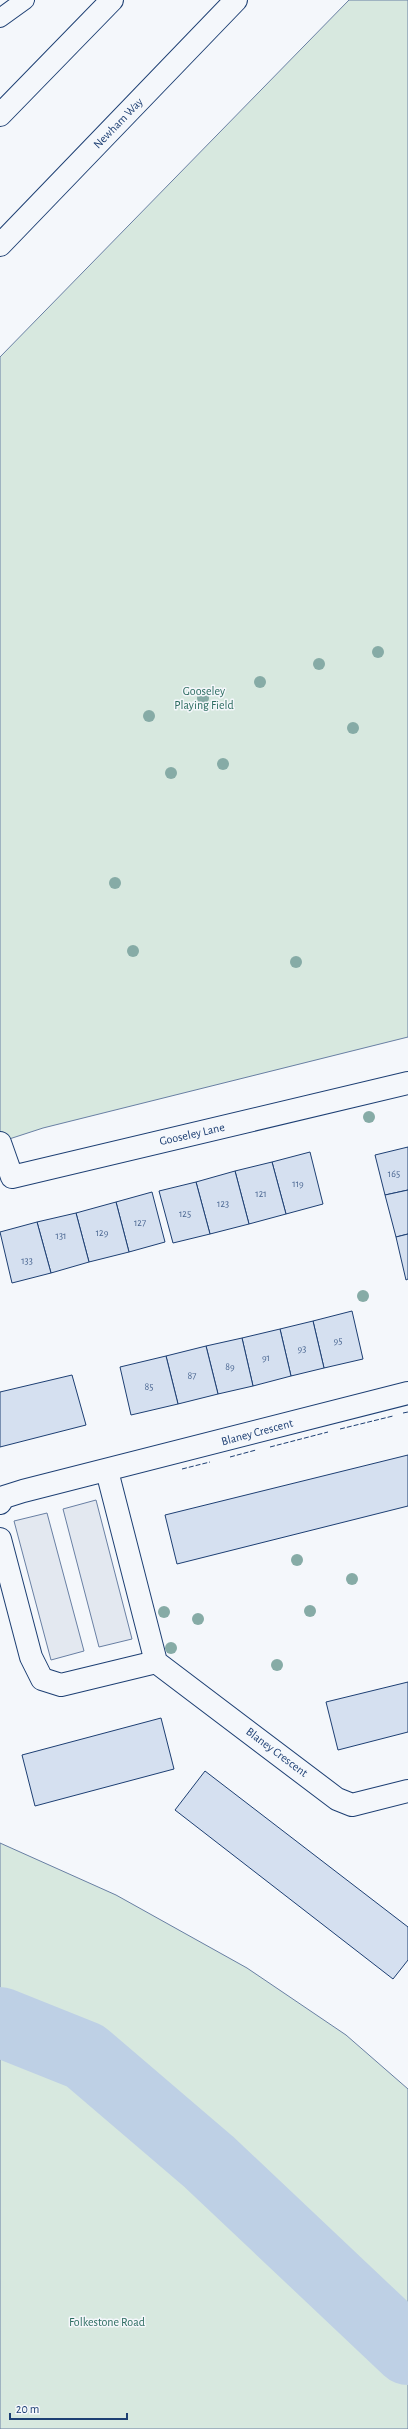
<svg xmlns="http://www.w3.org/2000/svg" width="408" height="2429" viewBox="0 0 408 2429" font-family="'Alegreya Sans',sans-serif">
	<style>
		.green { fill: #d7e8df; stroke: #687fa3 }
		.parking { fill: #e3e8f0; stroke: #687fa3 }
		.lines { fill: none; stroke-linecap: round; stroke-linejoin: round }
		.river { stroke: #bed0e5; stroke-width: 70 }
		.building { fill: #d5e0f0; stroke: #1d3f73 }
		.service-casing { stroke: #1d3f73; stroke-width: 20 }
		.minor-casing { stroke: #1d3f73; stroke-width: 24 }
		.trunk-casing { stroke: #1d3f73; stroke-width: 24 }
		.service { stroke: #f4f7fb; stroke-width: 18 }
		.minor { stroke: #f4f7fb; stroke-width: 22 }
		.trunk { stroke: #f4f7fb; stroke-width: 22 }
		.fence { stroke: #1d3f73; stroke-width: 1; stroke-dasharray: 5 2; stroke-linecap: butt }
		.tree { fill: #86aba6 }
		.labels { text-anchor: middle; stroke-width: 3; stroke-linejoin: round; paint-order: stroke }
		.number-label { font-size: 10px; fill: #4b6792 }
		.street-label { font-size: 12px; fill: #1d3f73; stroke: #f4f7fb }
		.park-label { font-size: 12px; fill: #2c6c60; stroke: #f4f7fb }
	</style>
	<rect width="100%" height="100%" fill="#f4f7fb"/>
	<g class="green">
		<polygon points="349,0 408,0 408,1037 43,1128 0,1142 0,357"/>
		<polygon points="0,1843 116,1895 247,1968 346,2035 408,2089 408,2429 0,2429"/>
	</g>
	<g class="parking">
		<polygon points="96,1500 132,1639 99,1647 63,1509"/>
		<polygon points="47,1513 84,1651 51,1660 14,1521"/>
	</g>
	<g class="lines">
		<polyline class="river" points="0,2022 85,2056 209,2162 408,2350"/>
	</g>
	<g class="building">
		<polygon points="408,1147 408,1190 385,1195 375,1155"/>
		<polygon points="310,1152 323,1204 286,1214 272,1162"/>
		<polygon points="272,1162 286,1214 249,1224 235,1171"/>
		<polygon points="235,1171 249,1224 210,1234 196,1182"/>
		<polygon points="196,1182 210,1234 173,1243 159,1191"/>
		<polygon points="408,1190 408,1234 396,1237 385,1195"/>
		<polygon points="152,1192 165,1242 129,1252 116,1202"/>
		<polygon points="116,1202 129,1252 89,1262 76,1213"/>
		<polygon points="76,1213 89,1262 51,1273 37,1222"/>
		<polygon points="37,1222 51,1273 12,1283 0,1232"/>
		<polygon points="408,1234 408,1279 406,1280 396,1237"/>
		<polygon points="352,1311 363,1359 324,1368 313,1321"/>
		<polygon points="313,1321 324,1368 291,1376 280,1329"/>
		<polygon points="280,1329 291,1376 253,1386 242,1338"/>
		<polygon points="242,1338 253,1386 218,1394 206,1346"/>
		<polygon points="206,1346 218,1394 178,1404 166,1356"/>
		<polygon points="166,1356 178,1404 131,1415 120,1367"/>
		<polygon points="72,1375 86,1425 0,1447 0,1392"/>
		<polygon points="408,1455 408,1506 177,1564 165,1515"/>
		<polygon points="408,1682 408,1732 338,1750 326,1702"/>
		<polygon points="161,1718 174,1769 35,1806 22,1755"/>
		<polygon points="205,1771 408,1927 408,1960 393,1979 175,1810"/>
	</g>
	<g class="lines">
		<defs>
			<polyline id="service" points="0,18 25,0"/>
			<g id="minor">
				<polyline points="0,1143 12,1177 408,1083"/>
				<polyline points="107,1471 156,1662 337,1799 352,1805 408,1791"/>
				<polyline points="0,1503 4,1497 23,1491 408,1393"/>
				<polyline points="0,1539 31,1657 42,1679 61,1685 156,1662"/>
			</g>
			<g id="trunk">
				<polyline points="0,115 112,0"/>
				<polyline points="0,245 236,0"/>
			</g>
		</defs>
		<use href="#service" class="service-casing"/>
		<use href="#minor" class="minor-casing"/>
		<use href="#trunk" class="trunk-casing"/>
		<use href="#service" class="service"/>
		<use href="#minor" class="minor"/>
		<use href="#trunk" class="trunk"/>
		<g class="fence">
			<polyline points="403,1413 408,1412"/>
			<polyline points="340,1429 393,1416"/>
			<polyline points="270,1447 328,1432"/>
			<polyline points="230,1457 256,1450"/>
			<polyline points="182,1469 210,1462"/>
		</g>
	</g>
	<g class="tree">
		<circle cx="378" cy="652" r="6"/>
		<circle cx="319" cy="664" r="6"/>
		<circle cx="260" cy="682" r="6"/>
		<circle cx="203" cy="698" r="6"/>
		<circle cx="149" cy="716" r="6"/>
		<circle cx="353" cy="728" r="6"/>
		<circle cx="223" cy="764" r="6"/>
		<circle cx="171" cy="773" r="6"/>
		<circle cx="115" cy="883" r="6"/>
		<circle cx="133" cy="951" r="6"/>
		<circle cx="296" cy="962" r="6"/>
		<circle cx="369" cy="1117" r="6"/>
		<circle cx="363" cy="1296" r="6"/>
		<circle cx="297" cy="1560" r="6"/>
		<circle cx="352" cy="1579" r="6"/>
		<circle cx="310" cy="1611" r="6"/>
		<circle cx="164" cy="1612" r="6"/>
		<circle cx="198" cy="1619" r="6"/>
		<circle cx="171" cy="1648" r="6"/>
		<circle cx="277" cy="1665" r="6"/>
	</g>
	<g class="labels">
		<g class="number-label">
			<text x="394" y="1177">165</text>
			<text x="298" y="1187">119</text>
			<text x="261" y="1197">121</text>
			<text x="223" y="1207">123</text>
			<text x="185" y="1217">125</text>
			<text x="140" y="1226">127</text>
			<text x="102" y="1236">129</text>
			<text x="61" y="1239">131</text>
			<text x="27" y="1264">133</text>
			<text x="338" y="1344">95</text>
			<text x="302" y="1352">93</text>
			<text x="266" y="1361">91</text>
			<text x="230" y="1370">89</text>
			<text x="192" y="1379">87</text>
			<text x="149" y="1390">85</text>
		</g>
		<g class="street-label">
			<text transform="translate(118 123) rotate(-46)" y="4">Newham Way</text>
			<text transform="translate(192 1134) rotate(-13)" y="4">Gooseley Lane</text>
			<text transform="translate(257 1432) rotate(-15)" y="4">Blaney Crescent</text>
			<text transform="translate(277 1752) rotate(37)" y="4">Blaney Crescent</text>
		</g>
		<g class="park-label">
			<text x="204" y="695">Gooseley<tspan x="204" dy="14">Playing Field</tspan></text>
			<text x="107" y="2326">Folkestone Road</text>
		</g>
	</g>
	<path d="M10 2413v6h117v-6" fill="none" stroke="#1d3f73" stroke-width="2"/>
	<text x="16" y="2413" font-size="12" fill="#1d3f73" stroke="#f4f7fb" stroke-width="3" paint-order="stroke">20 m</text>
</svg>
